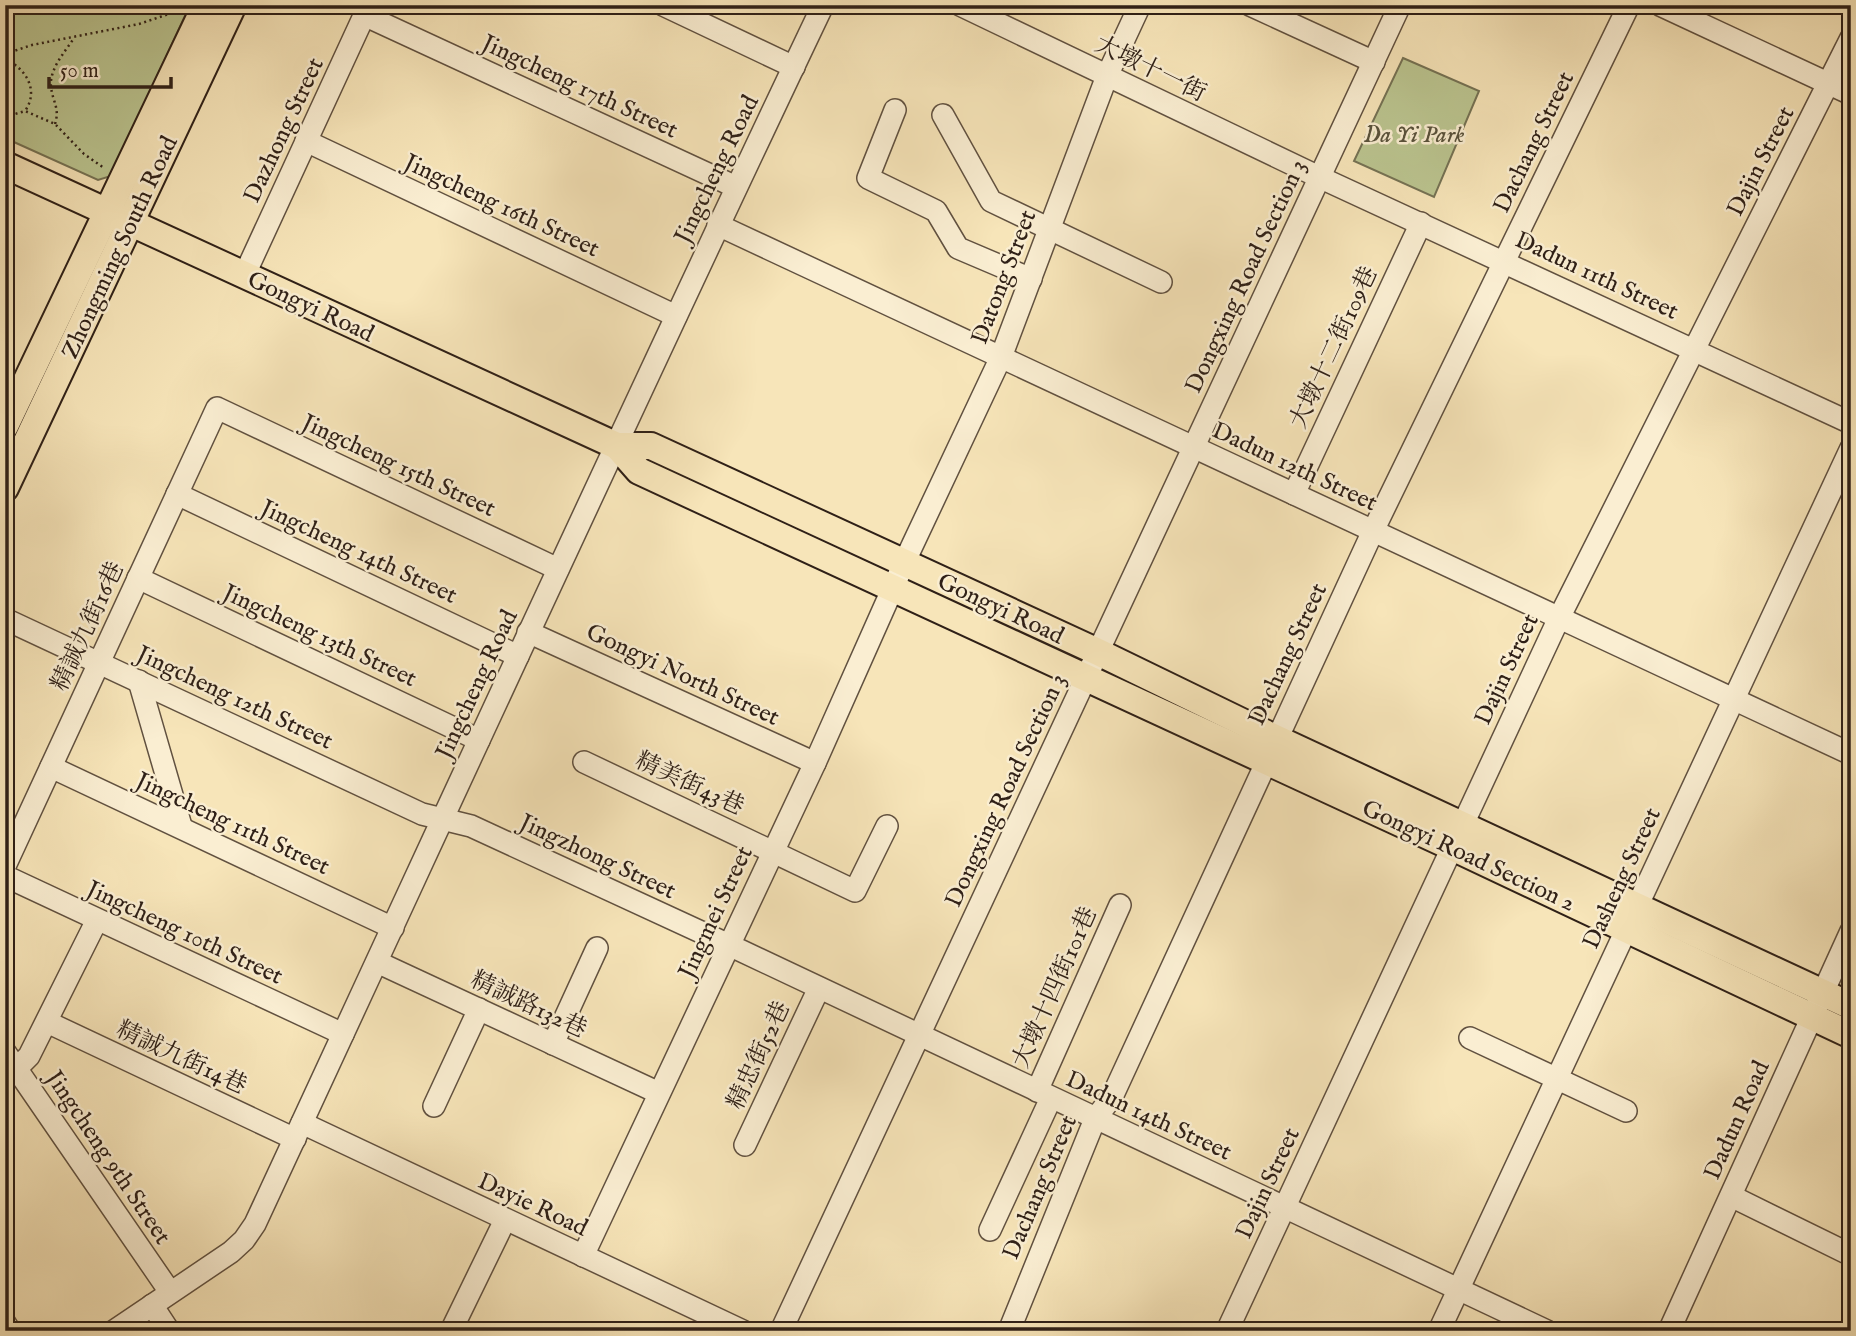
<svg xmlns="http://www.w3.org/2000/svg" width="1856" height="1336" viewBox="0 0 1856 1336" font-family="'IM FELL English','Noto Serif TC',serif">
	<style>
		.green { fill: #bbc590; stroke: #757254; stroke-width: 2 }
		.lines { fill: none; stroke-linecap: round; stroke-linejoin: round }
		.minor-casing { stroke: #615140; stroke-width: 24 }
		.major-casing { stroke: #2f2017; stroke-width: 30 }
		.path { stroke: #2f2017; stroke-width: 2.5; stroke-dasharray: 2 3.5; stroke-linecap: butt }
		.minor { stroke: #faeed2; stroke-width: 21 }
		.major { stroke: #f7e5b9; stroke-width: 26 }
		.labels { text-anchor: middle; stroke-width: 5; stroke-linejoin: round; paint-order: stroke }
		.street-label { font-size: 24px; fill: #2f2017; stroke: #faeed2 }
		.park-label { font-size: 24px; font-style: italic; fill: #59523b; stroke: #faeed2 }
	</style>
	<rect width="100%" height="100%" fill="#f7e5b9"/>
	<filter id="stains"><feTurbulence type="fractalNoise" baseFrequency=".00286" numOctaves="4"/><feColorMatrix values="0 0 0 0 .2 0 0 0 0 .09 0 0 0 0 .02 0 0 0 .5 -.17"/></filter>
	<radialGradient id="worn" r=".72"><stop offset=".6" stop-color="#630" stop-opacity="0"/><stop offset="1" stop-color="#630" stop-opacity=".3"/></radialGradient>
	<g class="green">
		<polygon points="95,5 190,5 111,176 98,180 5,138 5,13"/>
		<polygon points="1403,58 1479,91 1434,197 1354,161"/>
	</g>
	<g class="lines">
		<defs>
			<g id="minor">
				<polyline points="663,5 794,67"/>
				<polyline points="960,5 1319,177 1851,423"/>
				<polyline points="1250,5 1374,62"/>
				<polyline points="1660,5 1851,94"/>
				<polyline points="364,15 736,187"/>
				<polyline points="895,110 868,178 936,211 958,248 1031,279"/>
				<polyline points="943,115 991,201 1161,282"/>
				<polyline points="306,141 676,316"/>
				<polyline points="718,225 1851,754"/>
				<polyline points="244,276 369,5"/>
				<polyline points="177,494 518,656"/>
				<polyline points="1294,494 1421,223"/>
				<polyline points="138,578 479,740"/>
				<polyline points="5,619 422,814 471,826 729,945 1547,1331"/>
				<polyline points="528,632 815,763"/>
				<polyline points="139,681 181,826"/>
				<polyline points="584,762 855,891 887,826"/>
				<polyline points="51,767 393,928"/>
				<polyline points="5,866 217,408 558,569"/>
				<polyline points="5,876 343,1034"/>
				<polyline points="377,962 659,1093"/>
				<polyline points="47,1022 295,1139"/>
				<polyline points="1470,1038 1626,1111"/>
				<polyline points="553,1044 597,948"/>
				<polyline points="5,1052 170,1292"/>
				<polyline points="5,1068 23,1062 29,1056 97,920"/>
				<polyline points="1037,1091 1120,905"/>
				<polyline points="434,1106 479,1009"/>
				<polyline points="302,1123 743,1331"/>
				<polyline points="745,1145 819,988"/>
				<polyline points="1731,1196 1851,1255"/>
				<polyline points="990,1230 1051,1098"/>
				<polyline points="583,1256 815,763 904,563 1001,357 1107,76 1140,5"/>
				<polyline points="152,1305 169,1331"/>
				<polyline points="5,1323 10,1331"/>
				<path d="M 114,1331 L 231,1252 L 244,1240 L 255,1224 C 444,817 630,410 823,5"/>
				<polyline points="451,1331 505,1220"/>
				<polyline points="781,1331 1400,5"/>
				<polyline points="1009,1331 1095,1119 1112,1097 1373,531 1629,5"/>
				<polyline points="1227,1331 1559,618 1851,38"/>
				<polyline points="1439,1331 1851,448"/>
				<polyline points="1669,1331 1851,931"/>
			</g>
			<g id="major">
				<polyline points="5,165 617,446 639,471 1452,847 1851,1035"/>
				<polyline points="5,426 206,5"/>
				<polyline points="617,446 651,446 1098,652 1277,739 1851,1006"/>
				<polyline points="5,488 233,5"/>
			</g>
		</defs>
		<use href="#minor" class="minor-casing"/>
		<use href="#major" class="major-casing"/>
		<g class="path">
			<polyline points="5,54 32,45 139,24 178,11"/>
			<path d="M 5,59 C 27,69 39,91 25,111"/>
			<polyline points="5,117 25,111 55,124 84,154 104,168"/>
			<path d="M 55,124 C 60,108 53,103 51,87 C 49,69 65,52 74,38"/>
		</g>
		<use href="#minor" class="minor"/>
		<use href="#major" class="major"/>
	</g>
	<g class="labels">
		<g class="street-label">
			<text transform="translate(1151 68) rotate(26)" y="8">大墩十一街</text>
			<text transform="translate(580 86) rotate(25)" y="8">Jingcheng 17th Street</text>
			<text transform="translate(283 130) rotate(-65)" y="8">Dazhong Street</text>
			<text transform="translate(1533 142) rotate(-64)" y="8">Dachang Street</text>
			<text transform="translate(1760 161) rotate(-63)" y="8">Dajin Street</text>
			<text transform="translate(716 169) rotate(-64)" y="8">Jingcheng Road</text>
			<text transform="translate(502 205) rotate(25)" y="8">Jingcheng 16th Street</text>
			<text transform="translate(119 247) rotate(-65)" y="8">Zhongming South Road</text>
			<text transform="translate(1597 275) rotate(25)" y="8">Dadun 11th Street</text>
			<text transform="translate(1245 276) rotate(-65)" y="8">Dongxing Road Section 3</text>
			<text transform="translate(1003 277) rotate(-69)" y="8">Datong Street</text>
			<text transform="translate(311 306) rotate(25)" y="8">Gongyi Road</text>
			<text transform="translate(1333 347) rotate(-65)" y="8">大墩十二街109巷</text>
			<text transform="translate(399 465) rotate(25)" y="8">Jingcheng 15th Street</text>
			<text transform="translate(1295 466) rotate(25)" y="8">Dadun 12th Street</text>
			<text transform="translate(359 551) rotate(25)" y="8">Jingcheng 14th Street</text>
			<text transform="translate(1001 608) rotate(25)" y="8">Gongyi Road</text>
			<text transform="translate(87 626) rotate(-65)" y="8">精誠九街16巷</text>
			<text transform="translate(320 635) rotate(25)" y="8">Jingcheng 13th Street</text>
			<text transform="translate(1287 654) rotate(-65)" y="8">Dachang Street</text>
			<text transform="translate(1506 669) rotate(-65)" y="8">Dajin Street</text>
			<text transform="translate(683 674) rotate(25)" y="8">Gongyi North Street</text>
			<text transform="translate(476 684) rotate(-65)" y="8">Jingcheng Road</text>
			<text transform="translate(235 697) rotate(25)" y="8">Jingcheng 12th Street</text>
			<text transform="translate(690 783) rotate(25)" y="8">精美街43巷</text>
			<text transform="translate(1005 790) rotate(-65)" y="8">Dongxing Road Section 3</text>
			<text transform="translate(233 823) rotate(25)" y="8">Jingcheng 11th Street</text>
			<text transform="translate(1469 855) rotate(25)" y="8">Gongyi Road Section 2</text>
			<text transform="translate(598 856) rotate(25)" y="8">Jingzhong Street</text>
			<text transform="translate(1621 878) rotate(-65)" y="8">Dasheng Street</text>
			<text transform="translate(715 912) rotate(-65)" y="8">Jingmei Street</text>
			<text transform="translate(185 932) rotate(25)" y="8">Jingcheng 10th Street</text>
			<text transform="translate(1054 987) rotate(-66)" y="8">大墩十四街101巷</text>
			<text transform="translate(529 1004) rotate(25)" y="8">精誠路132巷</text>
			<text transform="translate(758 1055) rotate(-65)" y="8">精忠街52巷</text>
			<text transform="translate(182 1057) rotate(25)" y="8">精誠九街14巷</text>
			<text transform="translate(1149 1115) rotate(25)" y="8">Dadun 14th Street</text>
			<text transform="translate(1736 1120) rotate(-66)" y="8">Dadun Road</text>
			<text transform="translate(109 1157) rotate(56)" y="8">Jingcheng 9th Street</text>
			<text transform="translate(1267 1183) rotate(-65)" y="8">Dajin Street</text>
			<text transform="translate(1039 1187) rotate(-67)" y="8">Dachang Street</text>
			<text transform="translate(533 1204) rotate(25)" y="8">Dayie Road</text>
		</g>
		<g class="park-label">
			<text x="1414" y="142">Da Yi Park</text>
		</g>
	</g>
	<rect width="1856" height="1336" fill="none" stroke="#f7e5b9" stroke-width="28"/>
	<rect x="7" y="7" width="1842" height="1322" fill="none" stroke="#2f2017" stroke-width="3.5"/>
	<rect x="14" y="14" width="1828" height="1308" fill="none" stroke="#2f2017" stroke-width="2"/>
	<path d="M49 77v10h122v-10" fill="none" stroke="#2f2017" stroke-width="3.5"/>
	<text x="60" y="77" font-size="21" fill="#2f2017" stroke="#faeed2" stroke-width="5" paint-order="stroke">50 m</text>
	<rect width="100%" height="100%" filter="url(#stains)"/>
	<rect width="100%" height="100%" fill="url(#worn)"/>
</svg>
